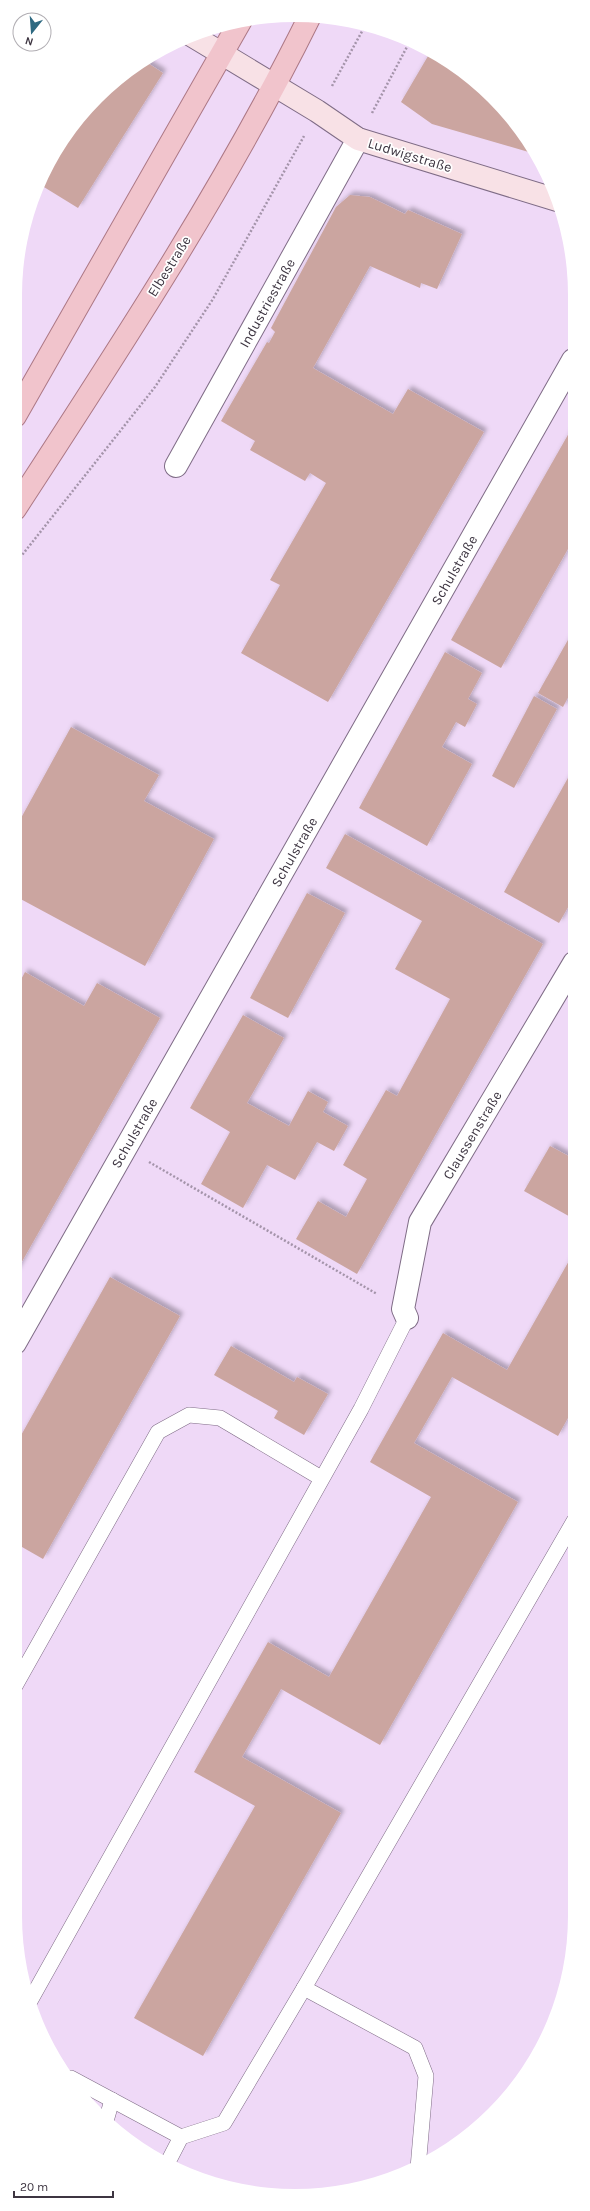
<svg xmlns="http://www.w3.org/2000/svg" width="590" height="2211" viewBox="0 0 590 2211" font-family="Karla,sans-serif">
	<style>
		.building { fill: #cba5a0; filter: url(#shadow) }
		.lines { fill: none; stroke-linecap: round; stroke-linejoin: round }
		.service-casing { stroke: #7f6c86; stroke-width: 16 }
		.minor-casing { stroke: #7f6c86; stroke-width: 24 }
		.secondary-casing { stroke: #7f6c86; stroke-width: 24 }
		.primary-casing { stroke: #ac7885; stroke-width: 24 }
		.path { stroke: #a494aa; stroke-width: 2.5; stroke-dasharray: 2 2; stroke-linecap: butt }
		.service { stroke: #fff; stroke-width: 15 }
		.minor { stroke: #fff; stroke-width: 22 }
		.secondary { stroke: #f8e1e6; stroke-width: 22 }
		.primary { stroke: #f1c4cc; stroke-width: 22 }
		.labels { text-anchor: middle; stroke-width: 3.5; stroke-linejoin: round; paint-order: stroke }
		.street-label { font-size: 14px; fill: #3d3541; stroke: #fff }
	</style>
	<defs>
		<filter id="shadow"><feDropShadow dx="3.5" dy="-3.5" stdDeviation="2" flood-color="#0004"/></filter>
	</defs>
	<rect width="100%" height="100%" fill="#efd9f7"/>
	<g class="building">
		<polygon points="431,51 469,80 468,83 474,84 505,110 532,153 432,124 401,102"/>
		<polygon points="143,60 163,73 78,208 39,184 62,140 97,97"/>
		<polygon points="350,195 370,197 405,214 408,210 462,234 437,289 421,283 420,288 370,266 313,368 393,414 408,389 484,432 328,702 241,653 280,585 270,580 326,483 310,473 305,481 250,450 255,441 221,421 267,342 269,343 275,332 271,328 336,207"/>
		<polygon points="573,426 573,540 501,668 451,640"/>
		<polygon points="573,631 573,688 563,707 538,693"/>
		<polygon points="445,652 482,673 468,699 477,704 465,727 456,722 442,747 472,764 427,846 359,808"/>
		<polygon points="534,696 557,709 514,788 492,776"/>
		<polygon points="71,727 159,775 144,801 214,839 145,966 15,896 15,829"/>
		<polygon points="573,769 574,897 559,923 504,892"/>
		<polygon points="345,834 543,944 357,1274 296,1239 318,1201 346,1217 367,1179 343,1165 386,1090 397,1096 450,999 395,969 422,921 326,868"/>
		<polygon points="307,893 345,913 288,1018 250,998"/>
		<polygon points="25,972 84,1006 97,983 160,1018 15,1274 15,991"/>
		<polygon points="243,1015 284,1038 247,1103 289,1126 308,1091 328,1102 323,1112 348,1126 334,1151 317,1142 295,1180 267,1165 243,1208 201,1184 230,1132 190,1108"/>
		<polygon points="550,1146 574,1159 574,1219 524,1191"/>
		<polygon points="574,1252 574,1407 558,1436 452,1377 414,1443 518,1502 380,1745 281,1689 242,1757 341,1813 203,2056 134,2018 255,1806 194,1772 268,1642 329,1677 431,1497 370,1462 443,1333 507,1370"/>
		<polygon points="110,1277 180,1316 43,1559 15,1543 15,1446"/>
		<polygon points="231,1346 294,1382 297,1377 328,1394 304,1435 274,1418 278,1411 214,1375"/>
	</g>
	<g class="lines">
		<defs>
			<g id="service">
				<polyline points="15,1686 158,1432 189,1415 220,1418 321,1478"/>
				<polyline points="304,1988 415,2048 426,2076 418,2168"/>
				<polyline points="30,2001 361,1409 407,1318"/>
				<polyline points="71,2078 181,2137"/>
				<polyline points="106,2121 112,2100"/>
				<polyline points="167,2164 181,2137 224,2123 304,1988 574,1521"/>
			</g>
			<g id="minor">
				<polyline points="176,466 358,139"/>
				<polyline points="407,1318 403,1309 420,1222 574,963"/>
				<polyline points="15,1343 573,360"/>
			</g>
			<polyline id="secondary" points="191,35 317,111 358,139 557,200"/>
			<g id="primary">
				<polyline points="15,416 241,20"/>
				<path d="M 15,509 C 119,349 225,188 310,16"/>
			</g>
		</defs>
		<use href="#service" class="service-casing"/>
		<use href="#minor" class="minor-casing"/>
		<use href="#secondary" class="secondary-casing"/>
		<use href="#primary" class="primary-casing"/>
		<g class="path">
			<polyline points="332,86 365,26"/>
			<polyline points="372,113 409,43"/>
			<polyline points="15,564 155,387 213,299 304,136"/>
			<polyline points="149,1162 377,1294"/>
		</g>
		<use href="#service" class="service"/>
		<use href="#minor" class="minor"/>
		<use href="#secondary" class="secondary"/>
		<use href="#primary" class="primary"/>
	</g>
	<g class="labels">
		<g class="street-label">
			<text transform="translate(410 155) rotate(17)" y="5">Ludwigstraße</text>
			<text transform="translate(169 266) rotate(-58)" y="5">Elbestraße</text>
			<text transform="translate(267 303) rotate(-61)" y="5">Industriestraße</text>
			<text transform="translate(454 570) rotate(-60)" y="5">Schulstraße</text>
			<text transform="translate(294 852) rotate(-60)" y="5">Schulstraße</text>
			<text transform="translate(134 1133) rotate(-60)" y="5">Schulstraße</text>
			<text transform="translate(472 1135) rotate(-59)" y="5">Claussenstraße</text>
		</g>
	</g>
	<path d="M0 0H590V2211H0ZM295 22H295A273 273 0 0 1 568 295V1916A273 273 0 0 1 295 2189H295A273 273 0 0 1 22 1916V295A273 273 0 0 1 295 22Z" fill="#fff" fill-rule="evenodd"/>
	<g transform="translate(32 32) rotate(197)"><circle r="19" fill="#ffffff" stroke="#b1aeb3"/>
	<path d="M0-3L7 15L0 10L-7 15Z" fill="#2e6981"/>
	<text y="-6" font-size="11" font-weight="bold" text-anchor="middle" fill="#3d3541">N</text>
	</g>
	<path d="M14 2191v6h99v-6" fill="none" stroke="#3d3541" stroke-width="2"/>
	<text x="20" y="2191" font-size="12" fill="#3d3541" stroke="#ffffff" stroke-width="3" paint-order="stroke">20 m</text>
</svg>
